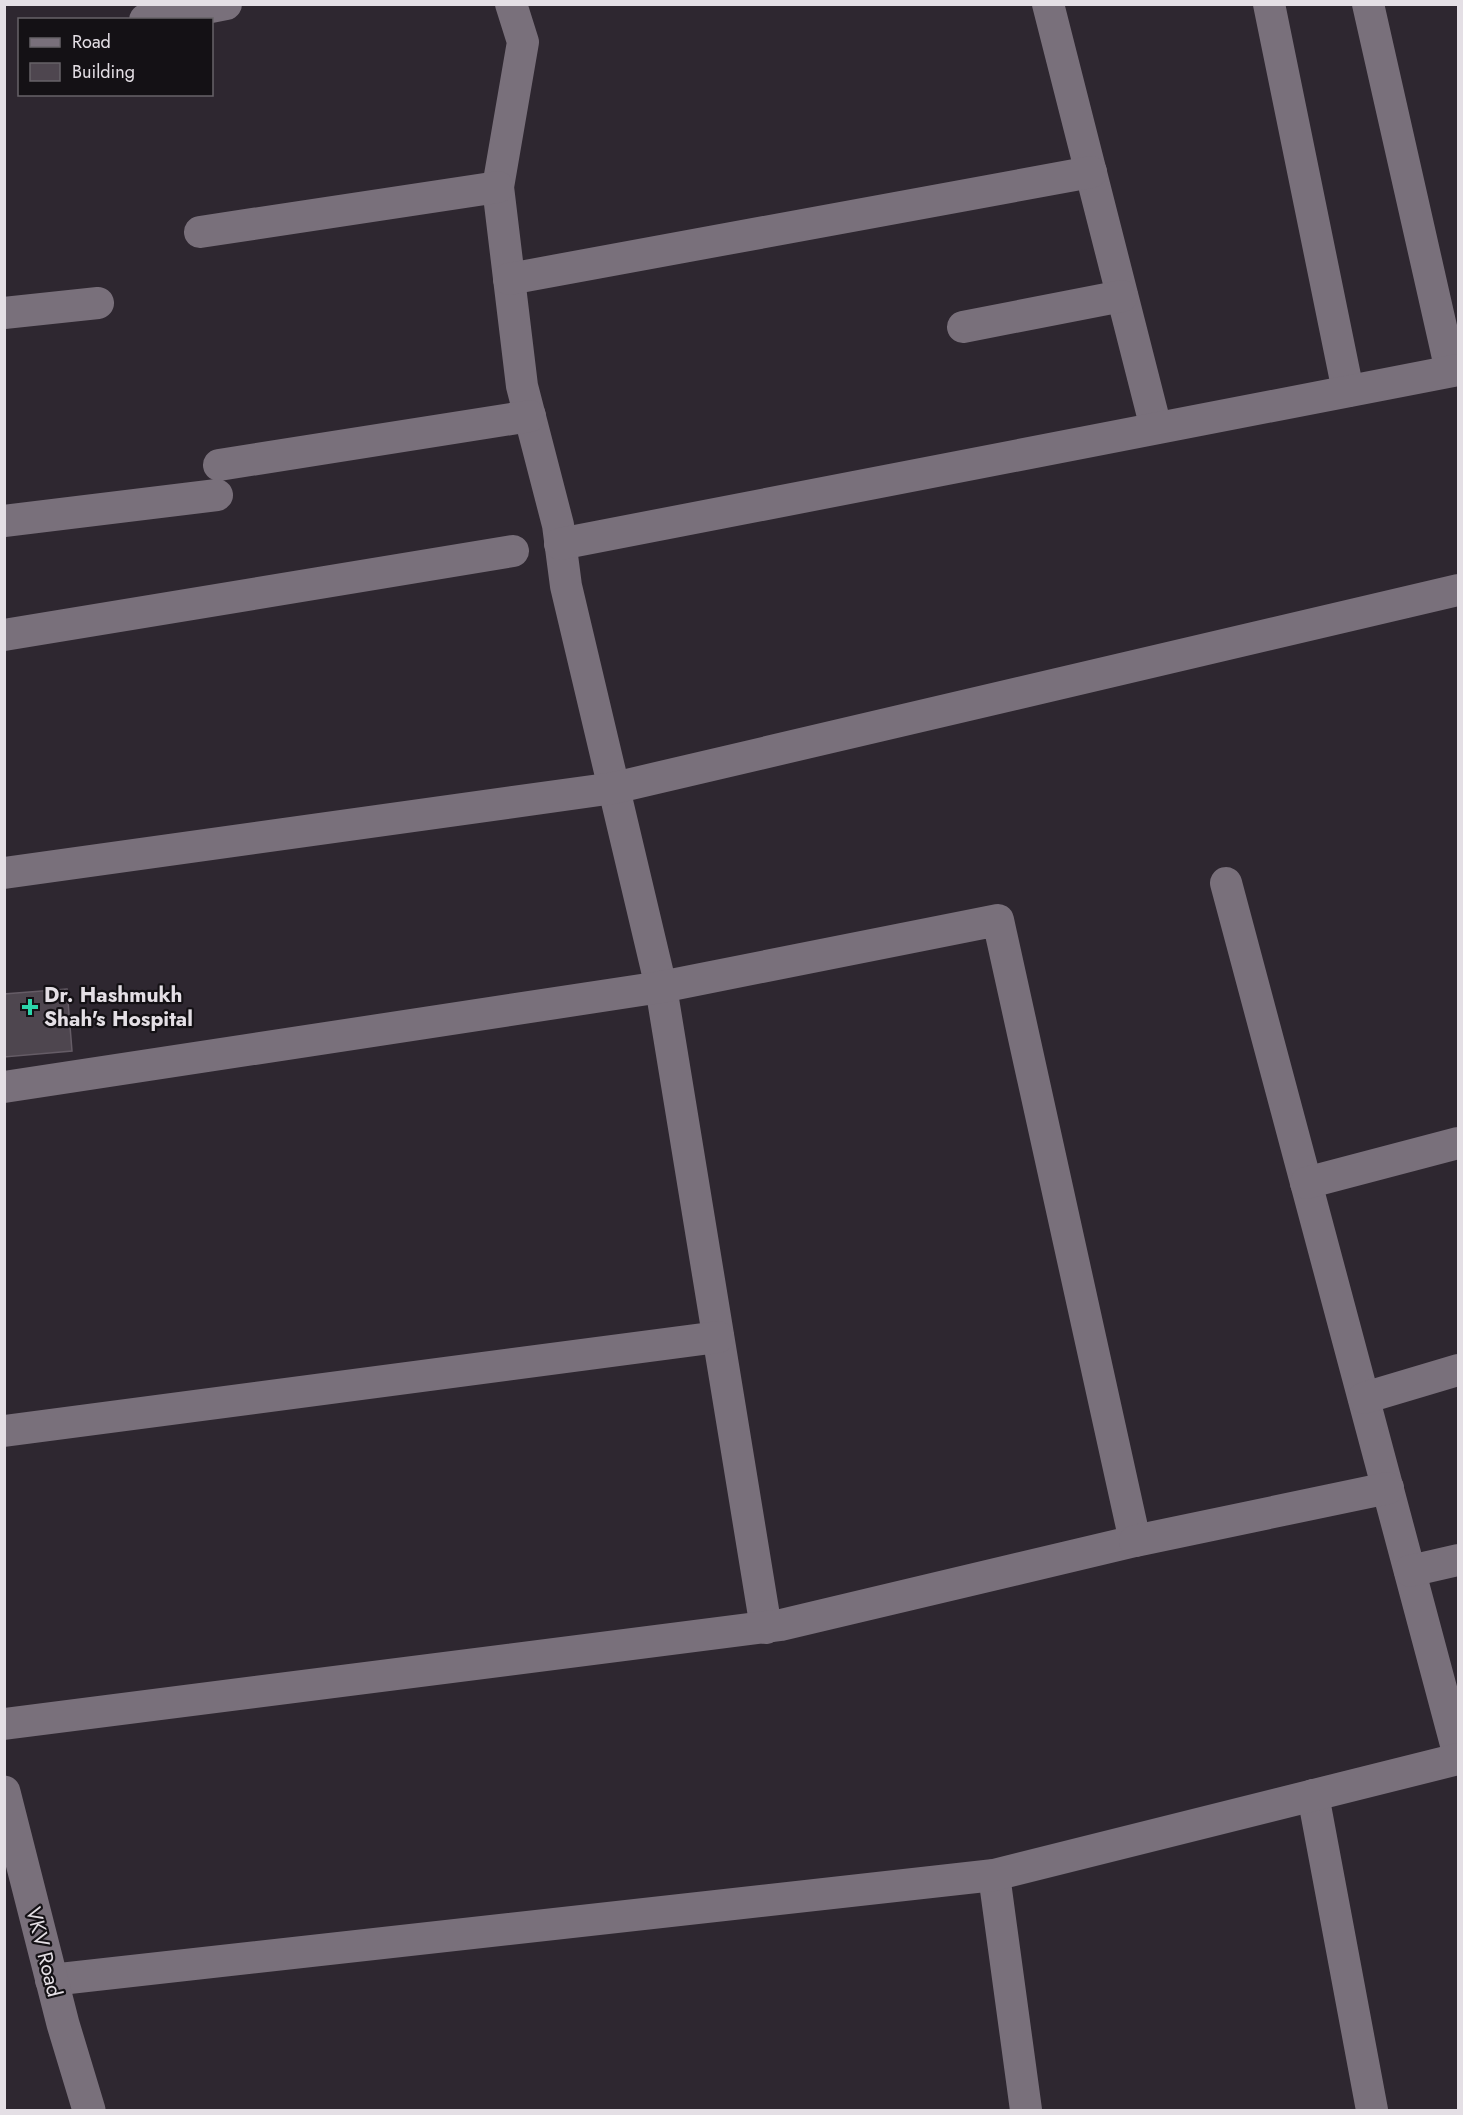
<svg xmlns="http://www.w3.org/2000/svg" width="1463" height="2115" viewBox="0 0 1463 2115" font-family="Jost,sans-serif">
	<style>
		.building { fill: #4e464f; stroke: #655c66; stroke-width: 1.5 }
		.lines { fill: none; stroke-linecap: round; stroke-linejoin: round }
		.minor { stroke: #79707b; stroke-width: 32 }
		.secondary { stroke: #79707b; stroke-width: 33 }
		.poi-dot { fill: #2cd5ab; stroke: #141115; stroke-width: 2 }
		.labels { text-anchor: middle; stroke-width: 4.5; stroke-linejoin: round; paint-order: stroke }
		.poi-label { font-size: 21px; font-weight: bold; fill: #e4dfe5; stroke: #141115; text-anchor: start }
		.street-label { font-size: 21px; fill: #e4dfe5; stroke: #141115 }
	</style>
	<rect width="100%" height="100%" fill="#2e2730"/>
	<polygon class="building" points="67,989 72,1051 4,1057 4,994"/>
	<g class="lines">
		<g class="minor">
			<polyline points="511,4 523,42 498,187 522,386 558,525 566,586 661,987 766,1628"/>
			<polyline points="1048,4 1156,428"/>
			<polyline points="1269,4 1348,391"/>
			<polyline points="1368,4 1451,371"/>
			<polyline points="145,20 226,4"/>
			<polyline points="200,232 498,187"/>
			<polyline points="509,279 1091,172"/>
			<polyline points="4,313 98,303"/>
			<polyline points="963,327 1122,296"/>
			<polyline points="219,465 530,416"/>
			<polyline points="4,521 217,495"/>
			<polyline points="560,544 1458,370"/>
			<polyline points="4,635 513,551"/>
			<polyline points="4,873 614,788 1458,590"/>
			<polyline points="1226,883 1458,1752"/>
			<polyline points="4,1087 661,987 998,920 1135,1541 781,1625 4,1724"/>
			<polyline points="1306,1183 1458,1143"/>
			<polyline points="1364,1398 1458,1370"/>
			<polyline points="4,1431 718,1337"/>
			<polyline points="1135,1541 1388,1488"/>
			<polyline points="1410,1571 1458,1560"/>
			<polyline points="1313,1795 1372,2110"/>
			<polyline points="994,1875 1026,2110"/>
			<polyline points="51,1980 994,1875 1458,1759"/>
		</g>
		<polyline class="secondary" points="4,1792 63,2024 89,2110"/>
	</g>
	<path class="poi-dot" d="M27 998h6v6h6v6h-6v6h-6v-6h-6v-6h6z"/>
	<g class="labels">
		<g class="poi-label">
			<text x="44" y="1002">Dr. Hashmukh<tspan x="44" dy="24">Shah's Hospital</tspan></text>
		</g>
		<g class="street-label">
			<text transform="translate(44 1952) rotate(76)" y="7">VKV Road</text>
		</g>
	</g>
	<rect width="1463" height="2115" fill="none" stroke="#e4dfe5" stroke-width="12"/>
	<rect x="18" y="18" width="195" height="78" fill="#141115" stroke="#676368" stroke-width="1.5"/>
	<rect x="30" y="38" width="30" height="9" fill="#79707b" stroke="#676368" stroke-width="1.5"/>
	<text x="72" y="48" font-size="18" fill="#e4dfe5">Road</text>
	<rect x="30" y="63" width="30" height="18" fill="#4e464f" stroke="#676368" stroke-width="1.5"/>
	<text x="72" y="78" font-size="18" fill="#e4dfe5">Building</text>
</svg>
